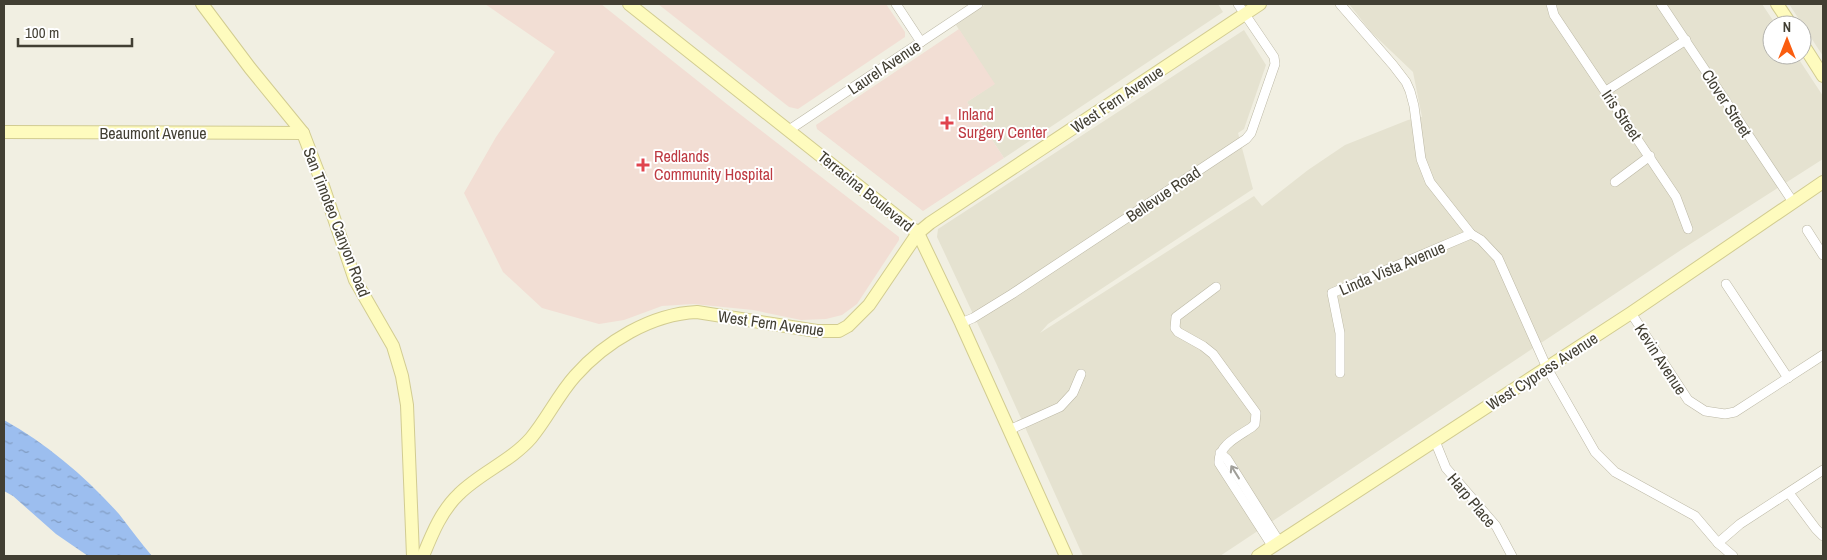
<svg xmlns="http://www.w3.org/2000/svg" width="1827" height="560" viewBox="0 0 1827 560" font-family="'Archivo Narrow',sans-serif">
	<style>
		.residential { fill: #e5e2d0 }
		.medical { fill: #f2ded4 }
		.water { fill: url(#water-ripples) }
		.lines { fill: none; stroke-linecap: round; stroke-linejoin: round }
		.street-casing { stroke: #bcb8a5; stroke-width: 10 }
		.secondary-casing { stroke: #d2cc91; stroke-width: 14 }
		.street { stroke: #fff; stroke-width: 9 }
		.secondary { stroke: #fefbbe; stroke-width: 12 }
		.oneway { stroke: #a09f99 }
		.health-dot { fill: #e0444e; stroke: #fff; stroke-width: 2 }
		.labels { text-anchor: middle; stroke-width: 4; stroke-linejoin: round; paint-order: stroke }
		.street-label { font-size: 16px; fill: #423f33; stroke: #fff }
		.health-label { font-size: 16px; fill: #be3a42; stroke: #fff; text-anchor: start }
	</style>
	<defs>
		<pattern id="water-ripples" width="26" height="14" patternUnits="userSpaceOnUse" patternTransform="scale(1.25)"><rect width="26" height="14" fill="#9cbeef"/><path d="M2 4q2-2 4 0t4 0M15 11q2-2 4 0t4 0" fill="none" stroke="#819cc2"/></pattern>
	</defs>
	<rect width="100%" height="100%" fill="#f1efe2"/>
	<g class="residential">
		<polygon points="986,4 1218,4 1223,12 1004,158 967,102 994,84 956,25"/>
		<polygon points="1349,4 1762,4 1776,25 1772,25 1772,55 1796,55 1823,96 1823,159 1684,248 1220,556 1083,556 996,363 937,237 938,229 1244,30 1266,65 1244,129 1238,133 1253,189 1048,324 1040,333 1254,196 1262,206 1308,170 1345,145 1408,120 1422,117 1413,72 1371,32"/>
		<polygon points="1789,4 1823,4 1823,56"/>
	</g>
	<g class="medical">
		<polygon points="485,4 601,4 728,105 899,237 899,240 857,304 842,315 826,319 801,320 753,310 693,304 662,306 624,320 599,324 542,308 503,272 464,193 496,137 555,52"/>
		<polygon points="658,4 886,4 905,32 905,37 798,109 789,107"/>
		<polygon points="959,29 995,84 967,102 1004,158 923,211 817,129 816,125"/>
	</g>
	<path class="water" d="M 4,420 C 47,444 86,477 119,514 C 130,528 141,543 152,556 L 88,556 L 56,534 L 13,496 L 4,491 Z"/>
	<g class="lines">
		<defs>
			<g id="street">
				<polyline points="896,4 921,42"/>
				<polyline points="1340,4 1393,65 1406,82 1410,91 1414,106 1421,159 1430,182 1471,234 1481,240 1498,258 1547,368 1595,452 1615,472 1695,516 1718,543 1733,556"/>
				<polyline points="1551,4 1554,15 1676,197 1688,229"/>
				<polyline points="1661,4 1793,202"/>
				<polyline points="1606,91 1686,40"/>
				<polyline points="789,130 978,4"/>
				<polyline points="1615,182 1650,156"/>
				<polyline points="1807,230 1823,255"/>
				<polyline points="1726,284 1788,378"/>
				<path d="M 1216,287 L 1176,317 L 1175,328 L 1178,332 L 1203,346 L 1213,354 L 1256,413 L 1255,424 L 1252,427 C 1239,436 1218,445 1219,463 L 1273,547"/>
				<polyline points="1631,313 1688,400 1705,411 1725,414 1735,412 1823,355"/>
				<polyline points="961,323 973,318 1012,294 1246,139 1251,133 1275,64 1274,57 1238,4"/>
				<polyline points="1340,373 1340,333 1332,293 1471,234"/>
				<polyline points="1009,430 1060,407 1073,393 1081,374"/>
				<polyline points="1435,441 1446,468 1496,526 1512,556"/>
				<polyline points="1220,453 1227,459 1280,543"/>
				<polyline points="1789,493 1816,529 1823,536"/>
				<polyline points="1718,543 1740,524 1823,470"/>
			</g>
			<g id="secondary">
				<polyline points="202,4 250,68 303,133 321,180 355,280 393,346 402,376 407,405 413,556"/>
				<polyline points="629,4 918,233 961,323 1066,556"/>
				<polyline points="1777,4 1791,25"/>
				<polyline points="1802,43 1823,76"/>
				<polyline points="4,132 303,133"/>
				<path d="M 423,556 C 432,534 441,511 459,494 C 480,473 511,461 531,438 C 547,419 558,395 575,376 C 605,342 651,314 697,312 L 817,331 L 839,331 L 848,326 L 869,305 L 918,233 L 930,223 L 1260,4"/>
				<polyline points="1258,556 1631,313 1823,182"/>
			</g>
		</defs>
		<use href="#street" class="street-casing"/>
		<use href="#secondary" class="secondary-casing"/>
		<use href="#street" class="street"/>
		<use href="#secondary" class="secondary"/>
	</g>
	<defs><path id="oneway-shaft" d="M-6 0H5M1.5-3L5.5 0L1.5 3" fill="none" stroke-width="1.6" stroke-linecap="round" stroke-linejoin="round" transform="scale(1.25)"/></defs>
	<use class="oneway" href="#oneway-shaft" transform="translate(1235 472) rotate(-122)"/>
	<g class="health-dot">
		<path d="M944.5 115.5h5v5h5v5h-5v5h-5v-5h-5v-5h5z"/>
		<path d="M640.5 157.5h5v5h5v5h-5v5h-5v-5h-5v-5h5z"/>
	</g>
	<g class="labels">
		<g class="street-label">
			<text transform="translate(884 67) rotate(-34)" y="6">Laurel Avenue</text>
			<text transform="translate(1117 99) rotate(-34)" y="6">West Fern Avenue</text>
			<text transform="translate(1727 103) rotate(57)" y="6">Clover Street</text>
			<text transform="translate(1622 115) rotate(56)" y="6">Iris Street</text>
			<text x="153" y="139">Beaumont Avenue</text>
			<text transform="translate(866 191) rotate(39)" y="6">Terracina Boulevard</text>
			<text transform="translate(1163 194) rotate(-34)" y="6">Bellevue Road</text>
			<text transform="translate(337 222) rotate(69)" y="6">San Timoteo Canyon Road</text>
			<text transform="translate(1392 268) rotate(-23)" y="6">Linda Vista Avenue</text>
			<text transform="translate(771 323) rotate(8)" y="6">West Fern Avenue</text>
			<text transform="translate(1661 359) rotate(57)" y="6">Kevin Avenue</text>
			<text transform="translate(1542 371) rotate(-33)" y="6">West Cypress Avenue</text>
			<text transform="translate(1472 500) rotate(50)" y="6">Harp Place</text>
		</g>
		<g class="health-label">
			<text x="958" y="120">Inland<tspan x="958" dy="18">Surgery Center</tspan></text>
			<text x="654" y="162">Redlands<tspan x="654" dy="18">Community Hospital</tspan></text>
		</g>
	</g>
	<rect width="1827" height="560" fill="none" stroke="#423f33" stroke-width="10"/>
	<g transform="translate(1787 40)"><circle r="24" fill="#ffffff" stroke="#b3b2ad"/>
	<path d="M0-4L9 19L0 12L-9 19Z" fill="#fa5d10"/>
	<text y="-8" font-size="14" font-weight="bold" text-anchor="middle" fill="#423f33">N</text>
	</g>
	<path d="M18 38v8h114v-8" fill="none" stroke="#423f33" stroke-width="2.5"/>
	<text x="25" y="38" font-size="15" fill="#423f33" stroke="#ffffff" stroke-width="4" paint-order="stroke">100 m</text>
</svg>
